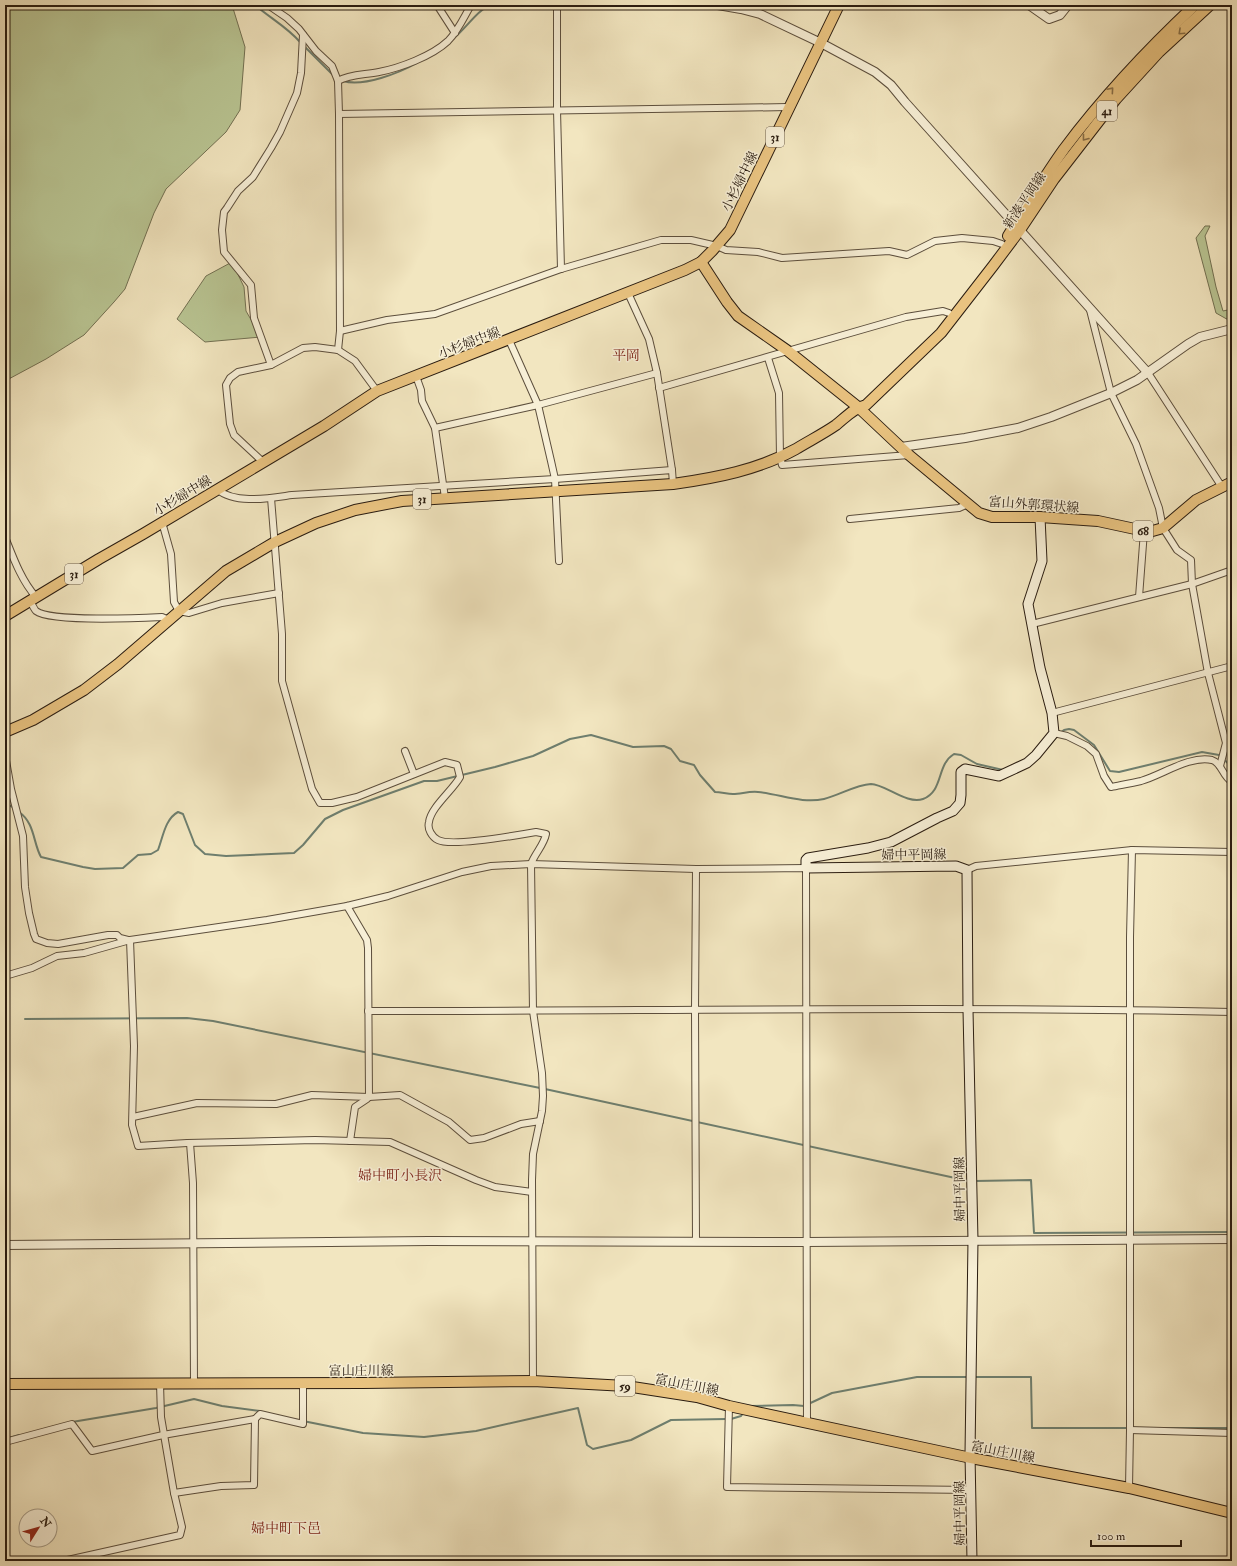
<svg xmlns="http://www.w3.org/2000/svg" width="1237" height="1566" viewBox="0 0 1237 1566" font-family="'IM FELL Double Pica','Noto Serif JP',serif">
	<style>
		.green { fill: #b9c593; stroke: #727052 }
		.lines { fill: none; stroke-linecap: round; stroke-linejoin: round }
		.stream { stroke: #6e7e6e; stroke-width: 2 }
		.minor-casing { stroke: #5c4e3c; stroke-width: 8 }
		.tertiary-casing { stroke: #5c4e3c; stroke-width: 10 }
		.secondary-casing { stroke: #2a1c10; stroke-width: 11 }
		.primary-casing { stroke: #2a1c10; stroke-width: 12 }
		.minor { stroke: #f7efd6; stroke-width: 6 }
		.tertiary { stroke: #f7efd6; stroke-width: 8 }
		.secondary { stroke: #f7efd6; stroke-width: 9 }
		.primary { stroke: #e9c380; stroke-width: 10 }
		.oneway { stroke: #8a7048 }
		.labels { text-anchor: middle; stroke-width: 3; stroke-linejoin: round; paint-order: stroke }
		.shield { fill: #f7efd6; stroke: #685b4b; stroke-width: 1 }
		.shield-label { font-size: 12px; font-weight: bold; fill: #2a1c10 }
		.street-label { font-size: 13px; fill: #2a1c10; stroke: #f7efd6 }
		.neighbourhood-label { font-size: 14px; fill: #7a1f14; stroke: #f7efd6 }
	</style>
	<rect width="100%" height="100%" fill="#f2e6c0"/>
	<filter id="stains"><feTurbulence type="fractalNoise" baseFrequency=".005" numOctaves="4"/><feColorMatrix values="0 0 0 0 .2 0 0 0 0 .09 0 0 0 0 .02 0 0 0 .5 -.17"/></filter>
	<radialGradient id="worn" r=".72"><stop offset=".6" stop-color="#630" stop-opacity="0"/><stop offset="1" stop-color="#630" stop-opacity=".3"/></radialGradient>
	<g class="green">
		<polygon points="5,5 232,5 245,47 240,110 226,132 166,189 154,213 125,289 114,302 84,335 46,359 5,381"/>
		<polygon points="1205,226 1210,226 1205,236 1216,287 1223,311 1232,309 1232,322 1216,313 1196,238"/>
		<polygon points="232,262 244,287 246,311 261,337 205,342 177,319 206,276"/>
	</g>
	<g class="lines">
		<g class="stream">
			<path d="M 255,5 C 270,18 287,27 300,42"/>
			<polyline points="742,5 762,5"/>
			<polyline points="680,6 715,6"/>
			<path d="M 454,38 C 461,33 479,10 484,9 L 605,7"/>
			<polyline points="305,47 334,76"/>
			<path d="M 343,81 C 364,87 399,73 417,63"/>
			<polyline points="1060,733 1064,730 1069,729 1074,730 1094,745 1110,771 1119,772 1202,752 1219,755 1232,767"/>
			<polyline points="1049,746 1057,736"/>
			<polyline points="5,805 7,804 14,808"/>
			<path d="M 19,812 C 35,823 33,843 41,857 L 83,867 L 95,869 L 123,868 L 138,855 L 151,854 L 158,850 C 163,837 165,819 178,812 L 183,814 L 195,845 L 205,854 L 226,856 L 294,853 L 303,845 L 325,819 L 343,810 L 424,781 L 437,781 L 495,767 L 533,756 L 570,739 L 591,735 L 633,747 L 664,746 L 671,749 L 680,761 L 694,765 L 700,775 L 715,792 C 721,792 727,794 733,794 C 741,794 749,791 758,792 C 780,794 802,804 824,799 C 840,795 855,785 871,784 C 885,784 907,805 923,799 C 944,791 936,765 954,754 L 961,755 L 977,764 L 1003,770"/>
			<polyline points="25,1019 187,1018 213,1021 545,1089 969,1181"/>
			<polyline points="975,1181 1031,1180 1034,1233 1232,1232"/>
			<polyline points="973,1377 1031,1377 1032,1428 1129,1428"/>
			<polyline points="750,1406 793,1405 804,1406 832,1393 917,1377 969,1377"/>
			<polyline points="731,1419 741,1416 744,1412"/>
			<polyline points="303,1421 363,1433 424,1437 476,1431 578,1408 587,1445 593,1449 631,1440 671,1420 726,1419"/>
			<polyline points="72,1422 156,1408 194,1399 222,1406 260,1411"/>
			<polyline points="1158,1428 1232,1428"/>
			<polyline points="5,1439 19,1435"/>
		</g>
		<defs>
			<g id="minor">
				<polyline points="268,5 287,18 299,29 316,51 332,66 338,81 339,114 340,331 338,350"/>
				<polyline points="437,5 455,33"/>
				<polyline points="557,5 557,110 561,269"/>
				<path d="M 338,81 C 350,74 365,75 379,72 C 400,68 432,56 448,41 C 458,31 464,17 471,5"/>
				<polyline points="339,114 788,107"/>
				<polyline points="628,293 649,339 657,373 672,470"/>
				<polyline points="1090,310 1111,393 1136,444 1159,508 1163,528 1177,550 1191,560 1192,584 1208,673 1226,743 1220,766"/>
				<polyline points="340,331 387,320 435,314 561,269 661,240 691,240 717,246 726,250 758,252 782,258 889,251 907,255 935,241 962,238 993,241 1002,244"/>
				<polyline points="509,340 538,405 551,461 555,479 559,561"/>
				<polyline points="768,358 779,393 780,457 782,465 909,455"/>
				<polyline points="271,365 254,318 251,285 224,252 222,230 224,212 227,208 238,191 253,177 271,148 280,132 297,93 301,73 303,35"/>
				<polyline points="1148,373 1222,487"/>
				<polyline points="416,376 421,390 422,401 435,428 538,405 657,373"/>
				<polyline points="659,388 906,317 943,311 949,313"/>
				<polyline points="435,428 445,498"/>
				<polyline points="263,462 234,435 230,424 226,385 230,378 238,372 271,365 303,348 315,347 338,350 355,361 377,391"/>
				<path d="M 217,489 C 235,505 270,498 292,495 L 555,479 L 672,470 L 673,484"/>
				<path d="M 271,498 L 282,634 L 282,681 L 312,789 L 320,803 L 332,803 L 357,797 L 445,762 L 457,765 L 460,777 C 453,790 431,807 429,822 C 427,829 432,837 438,840 C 451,847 519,835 536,832 L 546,834 C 544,845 535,853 531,864 L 533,1011 L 542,1073 L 543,1096 L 542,1111 L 533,1154 L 532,1180 L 533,1381"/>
				<polyline points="850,519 959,508 968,504"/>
				<polyline points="162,522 171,554 174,602 179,611 189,613 222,603 279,593"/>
				<path d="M 5,537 C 13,557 21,580 36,597"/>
				<polyline points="1139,597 1144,531"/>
				<path d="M 30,601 C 32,604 34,609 36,611 C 50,622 141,618 162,617 L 169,620"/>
				<polyline points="1032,624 1192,584 1232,570"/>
				<polyline points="1052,713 1232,666"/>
				<path d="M 1054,733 L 1067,736 L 1087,746 L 1096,754 L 1104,776 L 1111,787 C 1121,785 1132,783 1141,781 C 1162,775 1190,755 1212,760 C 1222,763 1222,776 1232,782"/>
				<polyline points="405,751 414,774"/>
				<polyline points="5,755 11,789 23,836 25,887 29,913 34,934 36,939 47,943 58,944 108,935 117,935 120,938 128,940"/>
				<polyline points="696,869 695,1010 696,1241"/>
				<polyline points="967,870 976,866 1132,850 1232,852"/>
				<polyline points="347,906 367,940 368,948 369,1097 367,1099 355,1107 350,1141"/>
				<polyline points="130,940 134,1046 132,1125 138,1146 187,1143 315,1140 390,1142 476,1180 495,1187 532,1192"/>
				<polyline points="5,976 32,968 57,956 84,953 130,940 267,920 347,906 388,896 462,872 491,866 531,864 696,869 806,868 807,1423"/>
				<path d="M 368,1011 C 656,1011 944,1006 1232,1012"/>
				<polyline points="133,1117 197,1103 276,1104 312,1095 369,1097 400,1095 449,1122 470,1140 484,1138 521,1124 540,1121"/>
				<polyline points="190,1143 193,1183 194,1384"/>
				<polyline points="729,1406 727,1487 972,1490"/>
				<polyline points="1130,1430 1232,1433"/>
				<polyline points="5,1442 72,1424 92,1451 163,1435 255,1419"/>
				<polyline points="1129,1488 1130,1430 1130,937 1132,850"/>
				<polyline points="174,1493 221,1486 254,1485 255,1419 260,1414 303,1424 303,1383"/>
				<polyline points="63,1561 180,1535 182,1527 174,1493 161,1417 160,1383"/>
			</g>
			<g id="tertiary">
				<polyline points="607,5 678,5"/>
				<polyline points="718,5 741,9 760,14 821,43 875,72 891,85 905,102 1148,373"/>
				<polyline points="1029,5 1049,19 1060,15 1068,5"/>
				<polyline points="901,447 965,438 1018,428 1051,417 1111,393 1137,380 1188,344 1200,337 1232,329"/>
				<polyline points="5,1245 429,1241 807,1242 1232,1239"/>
			</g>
			<polyline id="secondary" points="972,1561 970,1454 973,1240 968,1010 967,870 956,866 806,868 806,860 808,858 868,848 891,842 937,818 953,811 960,803 961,795 961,772 965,769 999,776 1027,763 1036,755 1054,733 1052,713 1040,668 1028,604 1042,561 1040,517"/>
			<g id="primary">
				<path d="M 1008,236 C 1026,207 1044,177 1064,149 C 1103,97 1147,50 1195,5"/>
				<polyline points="701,262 727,302 738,316 788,351 858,407 909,455 979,513 992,517 1040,517 1098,521 1149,532 1163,528 1196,500 1232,482"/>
				<polyline points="5,616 99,559 143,534 324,426 377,391 685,270 701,262 712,251 730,230 839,5"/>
				<path d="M 5,732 L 33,720 L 84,690 L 118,664 L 226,571 L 275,542 L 316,523 L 355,510 L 402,501 L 673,484 C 716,478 758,470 796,449 C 809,441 823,434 836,425 C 846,417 854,408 866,405 L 941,333 L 993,266 L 1020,230 L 1054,179 L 1116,99 L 1159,52 L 1210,5"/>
				<polyline points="5,1384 363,1383 533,1381 626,1386 697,1397 729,1406 971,1458 1129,1488 1232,1513"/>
			</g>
		</defs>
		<use href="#minor" class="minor-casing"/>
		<use href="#tertiary" class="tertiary-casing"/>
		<use href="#secondary" class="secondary-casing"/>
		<use href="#primary" class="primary-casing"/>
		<use href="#minor" class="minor"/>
		<use href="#tertiary" class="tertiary"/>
		<use href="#secondary" class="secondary"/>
		<use href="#primary" class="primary"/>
	</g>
	<defs><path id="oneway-chevron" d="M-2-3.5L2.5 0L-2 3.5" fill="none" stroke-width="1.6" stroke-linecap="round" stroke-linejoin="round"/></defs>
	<g class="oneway">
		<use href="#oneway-chevron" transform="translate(1181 32) rotate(137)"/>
		<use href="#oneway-chevron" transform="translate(1111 90) rotate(-49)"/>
		<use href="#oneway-chevron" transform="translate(1085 138) rotate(128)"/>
	</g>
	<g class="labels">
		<g class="shield">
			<rect x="1097" y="101" width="20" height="20" rx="3"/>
			<rect x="766" y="127" width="18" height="20" rx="3"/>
			<rect x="413" y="489" width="18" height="20" rx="3"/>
			<rect x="1133" y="521" width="20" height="20" rx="3"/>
			<rect x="65" y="564" width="18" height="20" rx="3"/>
			<rect x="615" y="1376" width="20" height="20" rx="3"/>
		</g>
		<g class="shield-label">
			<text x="1107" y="115">41</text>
			<text x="775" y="141">31</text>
			<text x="422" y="503">31</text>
			<text x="1143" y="535">68</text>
			<text x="74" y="578">31</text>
			<text x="625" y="1390">59</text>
		</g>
		<g class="street-label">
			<text transform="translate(739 181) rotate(-64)" y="5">小杉婦中線</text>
			<text transform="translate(1024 200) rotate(-56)" y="5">新湊平岡線</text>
			<text transform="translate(469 342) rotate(-21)" y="5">小杉婦中線</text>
			<text transform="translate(182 495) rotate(-31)" y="5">小杉婦中線</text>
			<text transform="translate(1034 504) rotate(4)" y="5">富山外郭環状線</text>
			<text transform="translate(914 854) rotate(-1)" y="5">婦中平岡線</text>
			<text transform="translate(959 1189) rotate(-91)" y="5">婦中平岡線</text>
			<text x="361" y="1375">富山庄川線</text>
			<text transform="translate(687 1384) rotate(11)" y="5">富山庄川線</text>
			<text transform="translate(1003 1451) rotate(11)" y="5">富山庄川線</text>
			<text transform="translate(959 1513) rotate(-91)" y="5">婦中平岡線</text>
		</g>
		<g class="neighbourhood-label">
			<text x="626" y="360">平岡</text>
			<text x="400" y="1180">婦中町小長沢</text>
			<text x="286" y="1533">婦中町下邑</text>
		</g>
	</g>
	<rect width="1237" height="1566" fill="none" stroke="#f2e6c0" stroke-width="20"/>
	<rect x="6" y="6" width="1225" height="1554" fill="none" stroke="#2a1c10" stroke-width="2"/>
	<rect x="10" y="10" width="1217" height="1546" fill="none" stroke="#2a1c10"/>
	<g transform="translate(38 1528) rotate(53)"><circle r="19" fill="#f7efd6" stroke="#a59b87"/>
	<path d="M0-3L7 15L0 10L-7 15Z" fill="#8f2418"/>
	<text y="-6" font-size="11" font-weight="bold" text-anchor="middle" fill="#2a1c10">N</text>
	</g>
	<path d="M1091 1540v6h90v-6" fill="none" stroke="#2a1c10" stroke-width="2"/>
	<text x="1097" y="1540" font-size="12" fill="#2a1c10" stroke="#f7efd6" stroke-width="3" paint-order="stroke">100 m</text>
	<rect width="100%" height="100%" filter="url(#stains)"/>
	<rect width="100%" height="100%" fill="url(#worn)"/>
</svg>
